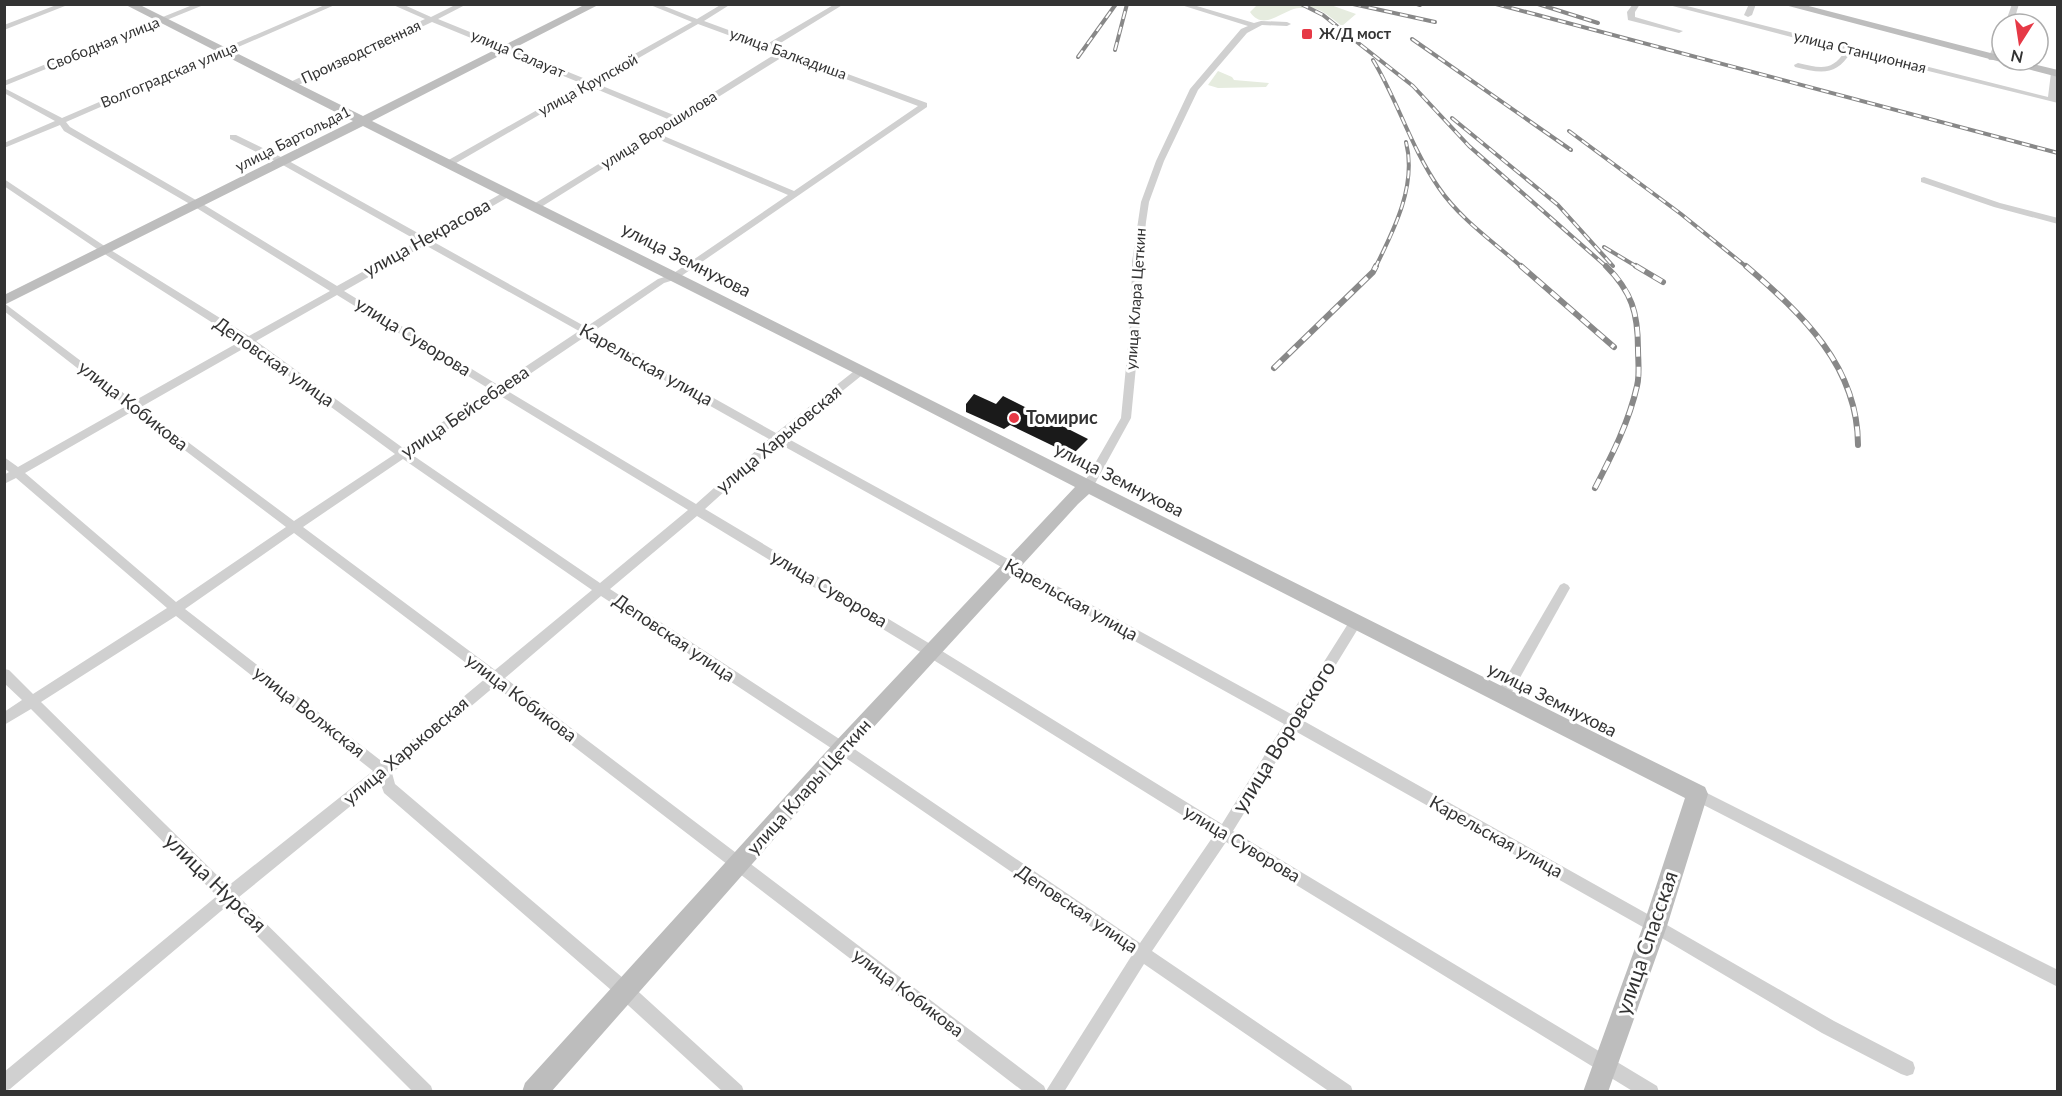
<svg xmlns="http://www.w3.org/2000/svg" width="2062" height="1096" viewBox="0 0 2062 1096" font-family="Lato,sans-serif">
	<style>
		.green { fill: #e6ecdf }
		.building { fill: #1a1a1a }
		.lines { fill: none; stroke-linecap: round; stroke-linejoin: round }
		.street { fill: #d0d0d0; fill-rule: evenodd }
		.secondary { fill: #bdbdbd; fill-rule: evenodd }
		.rail-far1-casing { stroke: #888; stroke-width: 4 }
		.rail-casing { stroke: #888; stroke-width: 6 }
		.rail-far1 { stroke: #fff; stroke-width: 2; stroke-dasharray: 8; stroke-linecap: butt }
		.rail { stroke: #fff; stroke-width: 4; stroke-dasharray: 10; stroke-linecap: butt }
		.poi-dot { fill: #e63946; stroke: #fff; stroke-width: 2 }
		.labels { text-anchor: middle; stroke-width: 6; stroke-linejoin: round; paint-order: stroke }
		.far-poi-label { font-size: 15px; font-weight: bold; fill: #333; stroke: #fff; text-anchor: start }
		.far-street-label { font-size: 15px; fill: #333; stroke: #fff }
		.street-label { font-size: 18px; fill: #333; stroke: #fff }
		.poi-label { font-size: 18px; font-weight: bold; fill: #333; stroke: #fff; text-anchor: start }
		.near-street-label { font-size: 21px; fill: #333; stroke: #fff }
	</style>
	<rect width="100%" height="100%" fill="#fff"/>
	<g class="green">
		<path d="M 1328,4 L 1356,14 L 1342,26 C 1335,21 1326,13 1319,10 C 1312,7 1297,7 1291,10 C 1276,16 1262,29 1250,12 L 1257,5 Z"/>
		<polygon points="1218,71 1232,77 1234,80 1269,83 1266,87 1218,88 1208,85"/>
	</g>
	<polygon class="building" points="974,394 996,404 1003,396 1088,439 1072,455 1010,425 1004,429 966,412 966,404"/>
	<g class="lines">
		<g class="street">
			<polygon points="59,4 70,4 4,30 4,25"/>
			<polygon points="195,4 206,4 4,86 4,81"/>
			<path d="M 327,4 L 337,4 L 66,122 L 70,127 L 201,203 L 337,286 L 418,241 L 281,164 L 230,139 L 230,135 L 236,135 L 287,160 L 425,237 L 504,192 L 510,192 L 510,196 L 432,241 L 586,327 L 658,279 L 671,275 L 788,195 L 653,137 L 538,209 L 532,209 L 532,205 L 670,120 L 589,86 L 451,166 L 445,166 L 445,162 L 583,84 L 432,22 L 294,87 L 288,87 L 288,83 L 425,19 L 391,4 L 402,4 L 431,17 L 457,4 L 467,4 L 438,19 L 588,80 L 692,22 L 648,4 L 659,4 L 697,19 L 722,4 L 731,4 L 704,21 L 767,44 L 835,4 L 844,4 L 774,47 L 927,103 L 927,107 L 677,279 L 664,283 L 594,331 L 776,433 L 858,368 L 866,368 L 867,370 L 866,372 L 785,437 L 1291,714 L 1351,619 L 1359,619 L 1361,623 L 1359,627 L 1302,720 L 1660,921 L 1834,1021 L 1913,1062 L 1915,1068 L 1913,1074 L 1907,1076 L 1901,1074 L 1822,1033 L 1650,931 L 1295,731 L 1233,831 L 1657,1086 L 1659,1092 L 1634,1092 L 1226,842 L 1152,951 L 1351,1086 L 1353,1092 L 1330,1092 L 1144,964 L 1064,1092 L 1024,1092 L 495,686 L 392,773 L 395,784 L 630,984 L 742,1086 L 744,1092 L 723,1092 L 618,996 L 384,793 L 380,782 L 239,897 L 431,1086 L 433,1092 L 413,1092 L 227,906 L 10,1089 L 4,1091 L 4,1072 L 217,896 L 31,709 L 4,725 L 4,712 L 22,700 L 4,683 L 4,669 L 9,670 L 33,694 L 167,608 L 16,478 L 4,484 L 4,475 L 9,472 L 4,468 L 4,457 L 18,467 L 126,406 L 4,311 L 4,303 L 134,401 L 241,341 L 103,253 L 4,186 L 4,179 L 109,249 L 249,336 L 330,291 L 195,207 L 64,131 L 60,125 L 4,148 L 4,143 L 55,121 L 4,93 L 4,88 L 62,118 ZM 698,24 L 777,53 L 676,116 L 595,83 ZM 784,56 L 918,106 L 794,191 L 659,134 ZM 425,245 L 579,331 L 498,385 L 344,291 ZM 337,295 L 473,379 L 491,390 L 403,448 L 256,341 ZM 586,336 L 769,439 L 696,504 L 506,390 ZM 248,346 L 395,454 L 294,521 L 141,407 ZM 499,395 L 688,510 L 600,583 L 411,454 ZM 133,411 L 286,527 L 176,602 L 25,473 ZM 778,443 L 1284,724 L 1222,824 L 937,648 L 705,509 ZM 403,459 L 592,590 L 495,670 L 303,527 ZM 697,516 L 927,656 L 1214,835 L 1140,943 L 847,744 L 610,589 ZM 294,533 L 486,678 L 384,763 L 185,609 ZM 601,596 L 837,752 L 1132,955 L 1046,1091 L 1044,1086 L 505,678 ZM 176,616 L 373,771 L 228,886 L 41,702 Z"/>
			<polygon points="1178,4 1190,4 1254,23 1261,21 1287,22 1291,24 1287,26 1262,25 1247,33 1198,90 1164,161 1149,202 1146,222 1142,262 1141,315 1131,418 1092,489 1088,490 1082,486 1121,418 1131,315 1132,262 1141,202 1156,161 1190,89 1241,29 1248,26"/>
			<polygon points="1633,4 1640,4 1635,12 1635,17 1683,31 1679,33 1628,20 1627,12"/>
			<path d="M 1665,4 L 1679,4 L 2048,97 L 2051,73 L 2058,71 L 2058,103 L 1851,52 C 1836,77 1820,73 1795,67 L 1794,65 L 1798,63 C 1820,68 1832,72 1845,51 Z"/>
			<polygon points="1749,4 1756,4 1752,15 1748,17 1744,15"/>
			<polygon points="2012,4 2019,4 2013,24 2005,24"/>
			<polygon points="1999,35 2002,35 2002,45 1995,60 1989,60 1988,58"/>
			<polygon points="1924,177 2000,203 2058,218 2058,224 1994,207 1921,182 1921,178"/>
			<polygon points="1564,583 1568,585 1570,588 1507,701 1502,703 1497,701 1495,697 1497,693 1560,585"/>
			<polygon points="1697,788 2058,970 2058,987 1692,799 1690,794 1692,789"/>
		</g>
		<g class="secondary">
			<path d="M 124,4 L 138,4 L 363,116 L 586,4 L 600,4 L 372,121 C 817,341 1260,567 1705,787 L 1708,794 L 1667,926 L 1608,1092 L 1583,1092 L 1643,926 L 1685,798 L 1089,494 L 1078,504 L 849,754 L 551,1092 L 522,1092 L 525,1083 L 835,742 L 1075,487 L 856,374 L 363,126 L 4,305 L 4,295 L 353,121 Z"/>
			<polygon points="1781,4 1801,4 2002,56 2002,60 2017,60 2058,70 2058,77"/>
		</g>
		<defs>
			<g id="rail-far1">
				<polyline points="1301,4 1323,15 1353,39"/>
				<polyline points="1353,4 1435,22"/>
				<polyline points="1417,4 1420,5"/>
				<polyline points="1496,4 2058,153"/>
				<polyline points="1538,4 1598,23"/>
				<polyline points="1348,35 1413,86 1469,146 1608,268"/>
				<polyline points="1412,39 1571,150"/>
				<polyline points="1115,50 1127,4"/>
				<polyline points="1078,57 1116,4"/>
				<path d="M 1373,60 C 1398,101 1411,148 1439,188 C 1460,219 1495,243 1523,268"/>
				<polyline points="1452,118 1558,205 1613,266"/>
				<polyline points="1569,131 1681,214 1748,268"/>
				<polyline points="1604,247 1639,268"/>
				<path d="M 1375,268 C 1394,230 1417,185 1406,142"/>
			</g>
			<g id="rail">
				<polyline points="1521,266 1614,347"/>
				<polyline points="1636,266 1663,282"/>
				<path d="M 1746,266 C 1802,314 1858,366 1858,445"/>
				<polyline points="1274,368 1373,272 1376,266"/>
				<path d="M 1595,488 C 1612,455 1629,422 1637,386 C 1640,374 1638,361 1638,349 C 1638,313 1632,292 1606,266"/>
			</g>
		</defs>
		<use href="#rail-far1" class="rail-far1-casing"/>
		<use href="#rail" class="rail-casing"/>
		<use href="#rail-far1" class="rail-far1"/>
		<use href="#rail" class="rail"/>
	</g>
	<g class="poi-dot">
		<rect x="1301" y="28" width="12" height="12" rx="3"/>
		<circle cx="1014" cy="418" r="6"/>
	</g>
	<g class="labels">
		<g class="far-poi-label">
			<text x="1319" y="39">Ж/Д мост</text>
		</g>
		<g class="far-street-label">
			<text transform="translate(103 44) rotate(-22)" y="5">Свободная улица</text>
			<text transform="translate(361 52) rotate(-25)" y="5">Производственная</text>
			<text transform="translate(1860 52) rotate(14)" y="5">улица Станционная</text>
			<text transform="translate(518 54) rotate(23)" y="5">улица Салауат</text>
			<text transform="translate(788 54) rotate(20)" y="5">улица Балкадиша</text>
			<text transform="translate(169 75) rotate(-23)" y="5">Волгоградская улица</text>
			<text transform="translate(588 85) rotate(-29)" y="5">улица Крупской</text>
			<text transform="translate(659 130) rotate(-32)" y="5">улица Ворошилова</text>
			<text transform="translate(293 139) rotate(-27)" y="5">улица Бартольда1</text>
			<text transform="translate(1136 299) rotate(-86)" y="5">улица Клара Цеткин</text>
		</g>
		<g class="street-label">
			<text transform="translate(427 238) rotate(-29)" y="6">улица Некрасова</text>
			<text transform="translate(686 260) rotate(27)" y="6">улица Земнухова</text>
			<text transform="translate(413 337) rotate(32)" y="6">улица Суворова</text>
			<text transform="translate(274 362) rotate(35)" y="6">Деповская улица</text>
			<text transform="translate(646 365) rotate(29)" y="6">Карельская улица</text>
			<text transform="translate(133 406) rotate(38)" y="6">улица Кобикова</text>
			<text transform="translate(465 412) rotate(-34)" y="6">улица Бейсебаева</text>
			<text transform="translate(779 439) rotate(-40)" y="6">улица Харьковская</text>
			<text transform="translate(1119 480) rotate(27)" y="6">улица Земнухова</text>
			<text transform="translate(829 589) rotate(31)" y="6">улица Суворова</text>
			<text transform="translate(1071 600) rotate(29)" y="6">Карельская улица</text>
			<text transform="translate(674 638) rotate(34)" y="6">Деповская улица</text>
			<text transform="translate(521 698) rotate(37)" y="6">улица Кобикова</text>
			<text transform="translate(1552 700) rotate(27)" y="6">улица Земнухова</text>
			<text transform="translate(309 712) rotate(38)" y="6">улица Волжская</text>
			<text transform="translate(406 751) rotate(-40)" y="6">улица Харьковская</text>
			<text transform="translate(809 787) rotate(-48)" y="6">улица Клары Цеткин</text>
			<text transform="translate(1496 837) rotate(29)" y="6">Карельская улица</text>
			<text transform="translate(1242 844) rotate(31)" y="6">улица Суворова</text>
			<text transform="translate(1077 909) rotate(34)" y="6">Деповская улица</text>
			<text transform="translate(908 993) rotate(37)" y="6">улица Кобикова</text>
		</g>
		<g class="poi-label">
			<text x="1026" y="424">Томирис</text>
		</g>
		<g class="near-street-label">
			<text transform="translate(1284 737) rotate(-58)" y="7">улица Воровского</text>
			<text transform="translate(215 883) rotate(44)" y="7">улица Нурсая</text>
			<text transform="translate(1647 943) rotate(-71)" y="7">улица Спасская</text>
		</g>
	</g>
	<rect width="2062" height="1096" fill="none" stroke="#333333" stroke-width="12"/>
	<g transform="translate(2020 42) rotate(192)"><circle r="28" fill="#ffffff" stroke="#adadad" stroke-width="1.5"/>
	<path d="M0-4.5L10 22L0 15L-10 22Z" fill="#e63946"/>
	<text y="-9" font-size="16" font-weight="bold" text-anchor="middle" fill="#333333">N</text>
	</g>
</svg>
